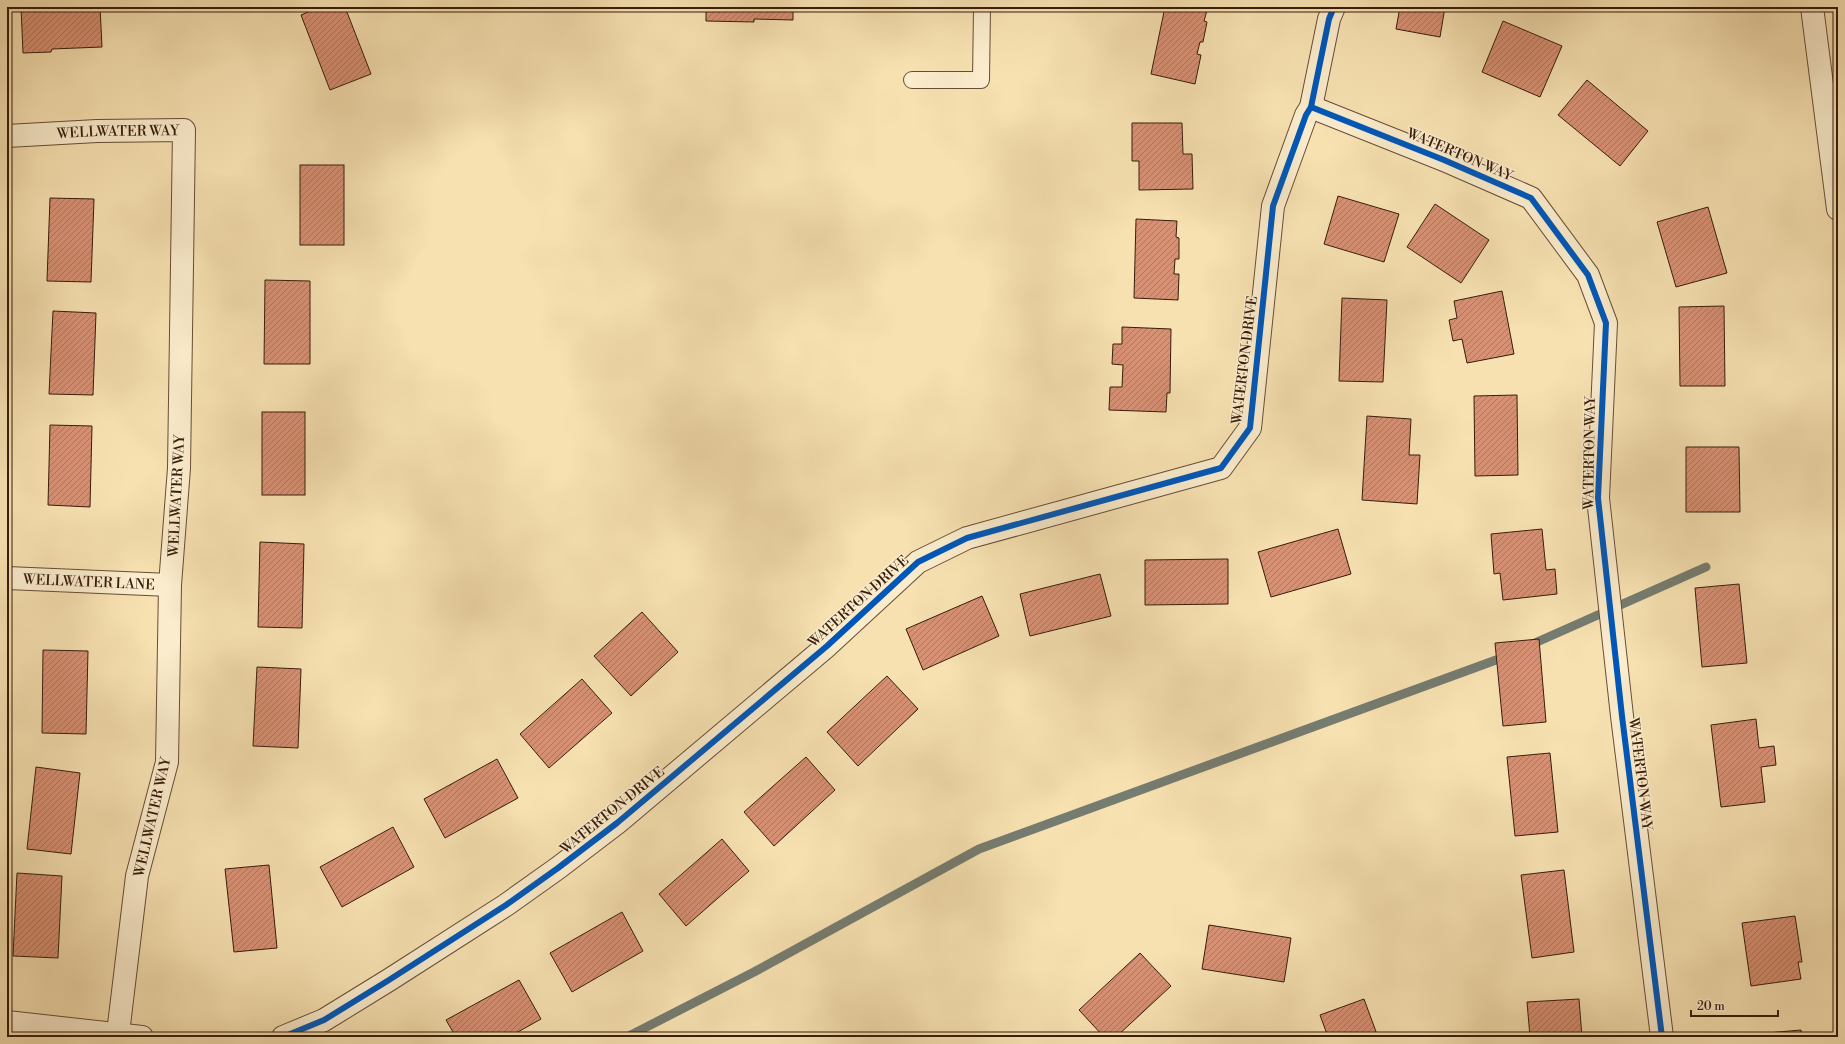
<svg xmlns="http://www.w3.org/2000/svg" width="1845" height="1044" viewBox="0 0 1845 1044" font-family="'Libre Bodoni',serif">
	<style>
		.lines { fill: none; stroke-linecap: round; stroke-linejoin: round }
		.stream { stroke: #757c70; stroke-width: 9 }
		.building { fill: url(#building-hatch); stroke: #371c0c }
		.service-casing { stroke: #674d35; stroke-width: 18 }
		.minor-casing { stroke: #674d35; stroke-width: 24 }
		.tertiary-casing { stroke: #674d35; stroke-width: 24 }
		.service { stroke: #faeccc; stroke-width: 16 }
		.minor { stroke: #faeccc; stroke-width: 22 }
		.tertiary { stroke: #faeccc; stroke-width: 22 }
		.cycleway-casing { stroke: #faeccc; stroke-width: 8 }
		.cycleway { stroke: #0057b8; stroke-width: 6 }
		.labels { text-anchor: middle; stroke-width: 3; stroke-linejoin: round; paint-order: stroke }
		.street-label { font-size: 14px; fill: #371c0c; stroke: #faeccc }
	</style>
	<defs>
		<pattern id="building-hatch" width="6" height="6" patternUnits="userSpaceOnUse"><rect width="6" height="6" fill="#d79175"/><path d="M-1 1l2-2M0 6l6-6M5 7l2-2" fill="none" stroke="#af765e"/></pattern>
	</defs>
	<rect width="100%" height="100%" fill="#f7e1b1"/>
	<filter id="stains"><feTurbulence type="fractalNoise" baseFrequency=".005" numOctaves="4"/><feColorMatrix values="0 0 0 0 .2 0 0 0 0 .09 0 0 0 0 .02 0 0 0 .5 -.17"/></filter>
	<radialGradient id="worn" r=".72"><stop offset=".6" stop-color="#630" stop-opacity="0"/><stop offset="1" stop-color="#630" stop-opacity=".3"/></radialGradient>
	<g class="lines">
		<g class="stream">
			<polyline points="1528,646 1706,567"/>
			<polyline points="627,1037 754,972 979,849 1507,656"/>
		</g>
	</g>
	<g class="building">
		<polygon points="21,7 100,7 102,47 52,49 51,52 23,53"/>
		<polygon points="320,7 345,7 371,74 330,90 301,15"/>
		<polygon points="706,7 793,7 793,20 754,19 754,22 706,21"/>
		<polygon points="1165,7 1208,7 1204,21 1207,22 1203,42 1200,42 1197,54 1201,55 1195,84 1151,74"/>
		<polygon points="1400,7 1445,7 1440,37 1396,29"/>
		<polygon points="1503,21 1562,46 1540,97 1482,72"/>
		<polygon points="1587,80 1648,131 1620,166 1558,115"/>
		<polygon points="1132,123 1182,123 1183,154 1192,154 1193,189 1139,190 1139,161 1132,161"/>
		<rect x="300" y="165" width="44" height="80"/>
		<polygon points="1338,196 1399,214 1384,262 1324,244"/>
		<polygon points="50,198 94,199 91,282 47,281"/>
		<polygon points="1435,204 1489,240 1461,283 1407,247"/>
		<polygon points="1708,207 1727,273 1676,287 1657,222"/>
		<polygon points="1136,219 1177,221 1176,237 1179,238 1179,259 1175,259 1174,274 1179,274 1178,300 1134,298"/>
		<polygon points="265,280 310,281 310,364 264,364"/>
		<polygon points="1502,291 1514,354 1467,363 1462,339 1453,341 1449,320 1457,318 1454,301"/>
		<polygon points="1342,298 1387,300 1383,382 1339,381"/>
		<polygon points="1724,306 1725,386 1680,386 1679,307"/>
		<polygon points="53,311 96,313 93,395 49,394"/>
		<polygon points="1122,327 1171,329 1170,393 1167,393 1166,412 1109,410 1110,387 1122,387 1123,365 1112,364 1113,344 1122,344"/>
		<polygon points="1517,395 1518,475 1475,476 1474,396"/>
		<rect x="262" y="412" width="43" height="83"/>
		<polygon points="1367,416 1411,419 1409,455 1420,455 1417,504 1362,500"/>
		<polygon points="50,425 92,426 90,507 48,505"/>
		<polygon points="1686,447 1739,447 1740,512 1686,512"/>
		<polygon points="1338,529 1351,574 1271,597 1258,552"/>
		<polygon points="1542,529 1546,570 1555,569 1557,594 1503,600 1500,573 1494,574 1491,534"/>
		<polygon points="260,542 304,544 302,628 258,627"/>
		<polygon points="1228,559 1228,604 1145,605 1145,560"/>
		<polygon points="1100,574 1111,616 1030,636 1020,594"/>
		<polygon points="1739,584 1747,663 1702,667 1695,588"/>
		<polygon points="982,596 999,636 923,670 906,629"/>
		<polygon points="642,612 678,652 631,696 594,656"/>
		<polygon points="1539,639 1546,722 1503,726 1495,643"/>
		<polygon points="43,650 88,651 86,734 42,733"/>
		<polygon points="257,667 301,669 298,748 253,746"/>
		<polygon points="887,676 918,709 858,766 827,732"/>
		<polygon points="582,679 612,713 549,768 520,734"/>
		<polygon points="1756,719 1759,748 1774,746 1776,765 1761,767 1765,802 1721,807 1711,725"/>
		<polygon points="1550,753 1558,832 1515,836 1507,757"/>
		<polygon points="806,757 835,790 774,846 744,812"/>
		<polygon points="497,759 518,798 445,838 424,799"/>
		<polygon points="36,767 80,773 71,854 27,849"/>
		<polygon points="393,827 414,867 342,907 320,867"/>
		<polygon points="722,839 749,871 686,926 659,894"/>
		<polygon points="269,865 277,948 234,952 225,869"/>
		<polygon points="1564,870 1574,952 1532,958 1521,875"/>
		<polygon points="17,873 62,876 58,958 13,956"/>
		<polygon points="622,912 643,951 572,992 550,953"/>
		<polygon points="1795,916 1802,962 1798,962 1801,979 1751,986 1742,923"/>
		<polygon points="1209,925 1291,938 1284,982 1202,969"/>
		<polygon points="1140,953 1171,986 1116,1037 1104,1037 1079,1010"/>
		<polygon points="519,980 541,1019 509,1037 456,1037 446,1020"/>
		<polygon points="1364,999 1378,1037 1328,1037 1320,1015"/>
		<polygon points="1579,999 1582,1037 1530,1037 1527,1002"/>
		<polygon points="1801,1030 1802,1037 1756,1037 1755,1034"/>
	</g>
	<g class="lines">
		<defs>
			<polyline id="service" points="912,80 981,80 982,7"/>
			<g id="minor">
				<polyline points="1311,107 1444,160 1531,198 1588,275 1606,323 1598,498 1622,716 1662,1037"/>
				<path id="s1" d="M 7,136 L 97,131 L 184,130 L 179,468 L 170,585 L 167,762 L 137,876 L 118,1033"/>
				<path id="s2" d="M 7,578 L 170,585"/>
				<polyline points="7,1022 142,1037"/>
				<polyline points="283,1037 324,1020 389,980 506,905 558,868 617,823 827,646 918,562 967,538 1221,468 1250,428 1273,206 1306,115 1311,107 1329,19 1334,7"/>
			</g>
			<polyline id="tertiary" points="1812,7 1838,209"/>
		</defs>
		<use href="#service" class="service-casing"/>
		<use href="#minor" class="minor-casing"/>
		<use href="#tertiary" class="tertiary-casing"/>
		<use href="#service" class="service"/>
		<use href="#minor" class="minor"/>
		<use href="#tertiary" class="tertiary"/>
		<defs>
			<g id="cycleway">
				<polyline points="1311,107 1444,160 1531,198 1588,275 1606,323 1598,498 1622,716 1662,1037"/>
				<polyline points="283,1037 324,1020 389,980 506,905 558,868 617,823 827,646 918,562 967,538 1221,468 1250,428 1273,206 1306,115 1311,107 1329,19 1334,7"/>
			</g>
		</defs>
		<use href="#cycleway" class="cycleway-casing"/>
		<use href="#cycleway" class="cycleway"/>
	</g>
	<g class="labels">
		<g class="street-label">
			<text dy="5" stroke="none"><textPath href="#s1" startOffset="111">WELLWATER WAY</textPath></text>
			<text transform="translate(1460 154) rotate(23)" y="5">WATERTON WAY</text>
			<text transform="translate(1244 360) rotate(-83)" y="5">WATERTON DRIVE</text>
			<text transform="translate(1589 453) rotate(-89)" y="5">WATERTON WAY</text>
			<text transform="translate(176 496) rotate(-87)" y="5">WELLWATER WAY</text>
			<text dy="5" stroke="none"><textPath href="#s2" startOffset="82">WELLWATER LANE</textPath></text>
			<text transform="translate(858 601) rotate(-42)" y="5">WATERTON DRIVE</text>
			<text transform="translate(1641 774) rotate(83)" y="5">WATERTON WAY</text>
			<text transform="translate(612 810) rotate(-39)" y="5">WATERTON DRIVE</text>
			<text transform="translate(152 817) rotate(-77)" y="5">WELLWATER WAY</text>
		</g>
	</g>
	<rect width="1845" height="1044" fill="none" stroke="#f7e1b1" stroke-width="24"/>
	<rect x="8" y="8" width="1829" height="1028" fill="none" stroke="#371c0c" stroke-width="2"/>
	<rect x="12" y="12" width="1821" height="1020" fill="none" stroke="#371c0c"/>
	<path d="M1691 1010v6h87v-6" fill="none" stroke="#371c0c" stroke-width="2"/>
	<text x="1697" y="1010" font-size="12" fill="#371c0c" stroke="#faeccc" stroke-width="3" paint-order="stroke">20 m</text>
	<rect width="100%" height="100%" filter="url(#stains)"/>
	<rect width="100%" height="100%" fill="url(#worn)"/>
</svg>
